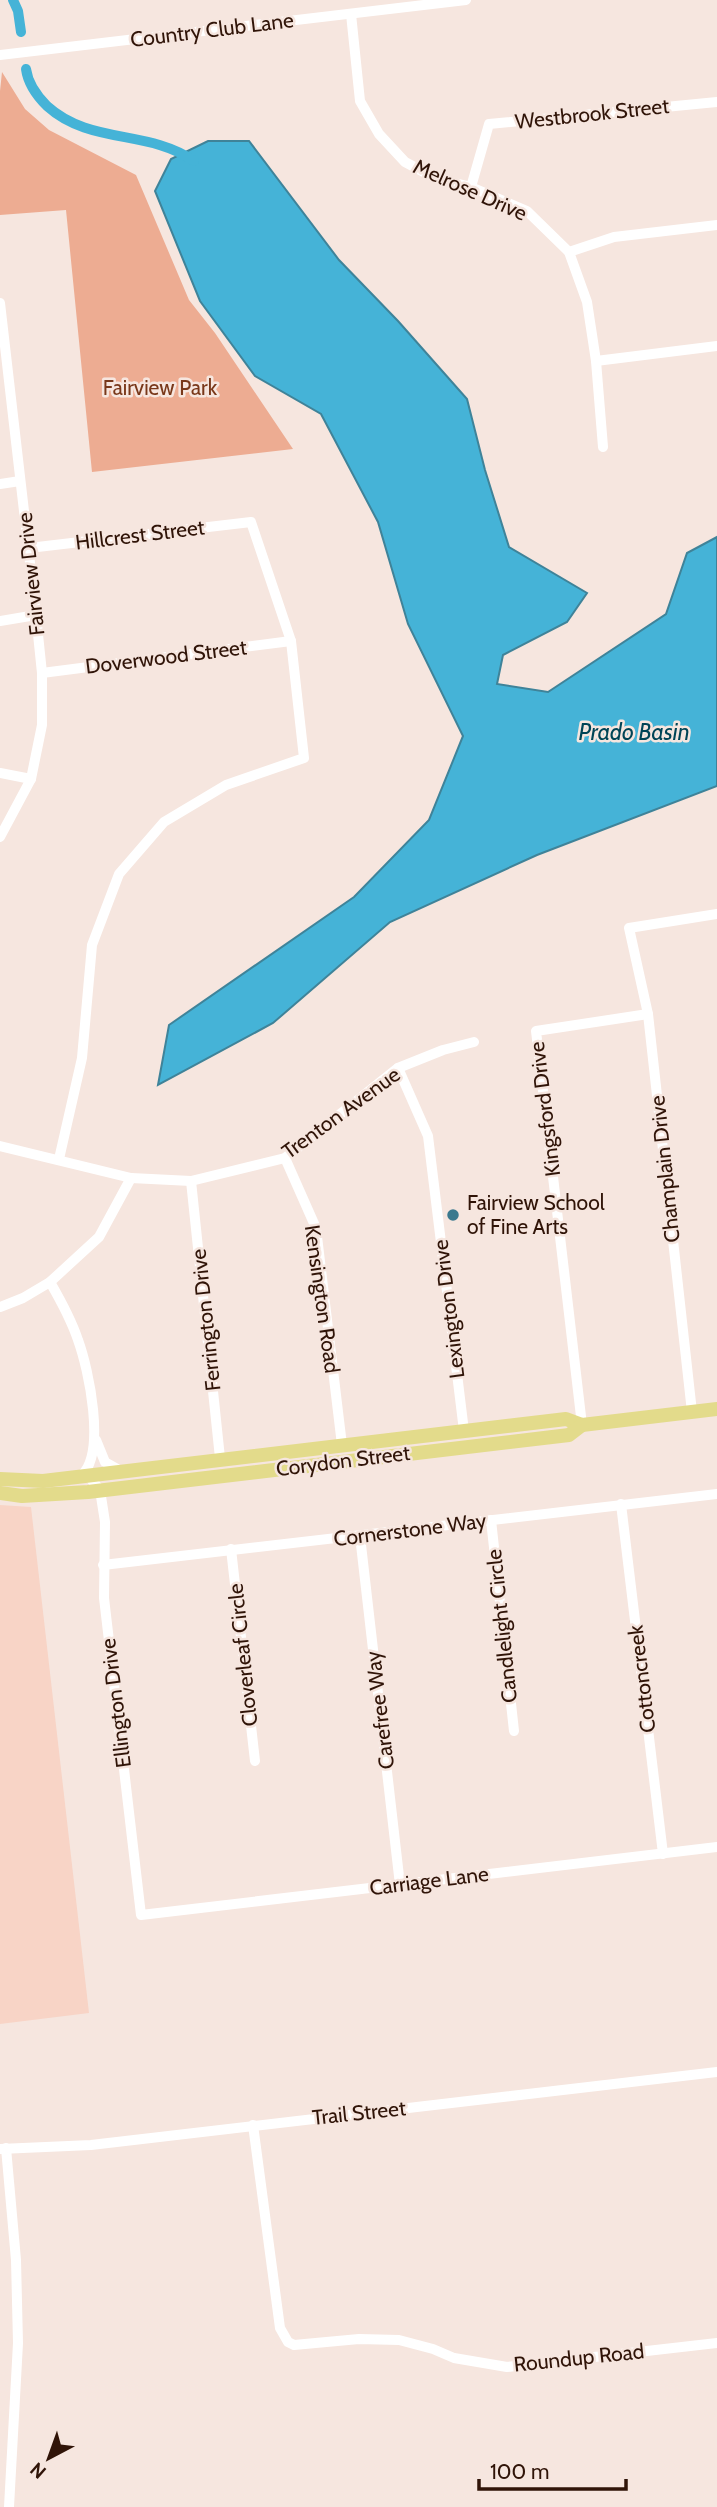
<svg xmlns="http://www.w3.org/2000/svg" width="717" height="2507" viewBox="0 0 717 2507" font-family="Cabin,sans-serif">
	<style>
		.built { fill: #f8d4c6 }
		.green { fill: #edac92 }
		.water { fill: #45b3d7; stroke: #3f8399; stroke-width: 2 }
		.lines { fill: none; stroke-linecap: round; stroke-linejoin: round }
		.canal { stroke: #45b3d7; stroke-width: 10 }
		.minor { stroke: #fff; stroke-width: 10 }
		.major { stroke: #e3db8b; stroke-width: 14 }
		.poi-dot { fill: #3b798e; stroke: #f6e6df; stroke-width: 2.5 }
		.labels { text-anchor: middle; stroke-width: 5; stroke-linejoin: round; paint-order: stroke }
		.street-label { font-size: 21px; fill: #301408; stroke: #f6e6df }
		.park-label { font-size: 21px; fill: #79381a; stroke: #f6e6df }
		.poi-label { font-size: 21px; fill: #301408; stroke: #f6e6df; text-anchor: start }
		.water-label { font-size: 23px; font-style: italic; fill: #004456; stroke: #f6e6df }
	</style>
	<rect width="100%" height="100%" fill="#f6e6df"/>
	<polygon class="built" points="0,1505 31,1507 89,2013 0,2024"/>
	<polygon class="green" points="2,72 25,109 49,130 136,175 189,300 215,333 293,449 92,472 66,210 0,215 0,91"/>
	<polygon class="water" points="208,141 249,141 339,260 398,321 467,399 485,470 509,547 587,593 567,622 503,655 497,684 548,692 666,614 687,553 717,537 717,786 537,855 390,922 273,1023 158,1085 169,1025 354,897 429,820 463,736 408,624 378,522 321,414 255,376 200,301 155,191 171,159"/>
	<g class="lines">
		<g class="canal">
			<polyline points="13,0 18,11 21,32"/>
			<path d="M 26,69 C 28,84 36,95 47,106 C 90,145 148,129 194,161"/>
		</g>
		<g class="minor">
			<polyline points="351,14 360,101 379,134 405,162 435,178 471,187 527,211 569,252 587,302 596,361 603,447"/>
			<polyline points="0,55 466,0"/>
			<polyline points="471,187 489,124 717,102"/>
			<polyline points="569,252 614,237 717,225"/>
			<polyline points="0,303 36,615 42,673 42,725 31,779 0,837"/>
			<polyline points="596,361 717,346"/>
			<polyline points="0,484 20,481"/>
			<polyline points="29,548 251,522 291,641 304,758 226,785 164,822 119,874 92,945 82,1058 59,1159"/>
			<polyline points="0,621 36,615"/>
			<polyline points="42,673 291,641"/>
			<polyline points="0,773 31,779"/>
			<polyline points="398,1068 428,1136 464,1431"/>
			<polyline points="0,1146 131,1178 191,1181 285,1158 398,1068 443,1050 474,1042"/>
			<polyline points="285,1158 316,1228 342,1445"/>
			<polyline points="191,1181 220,1458"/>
			<path d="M 50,1282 C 61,1301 71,1319 78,1340 C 89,1370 106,1452 82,1475 L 90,1478 L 100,1490 L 105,1522 L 104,1598 L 141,1915 L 717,1847"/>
			<polyline points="0,1307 23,1298 50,1282 99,1237 131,1178"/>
			<polyline points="692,1412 648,1014 629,928 717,914"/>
			<polyline points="582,1425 536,1031 648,1014"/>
			<polyline points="96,1440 105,1462 121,1471"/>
			<polyline points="621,1504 663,1854"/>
			<polyline points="491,1520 514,1731"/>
			<polyline points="360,1536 400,1885"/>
			<polyline points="231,1549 255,1761"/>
			<polyline points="103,1565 717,1494"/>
			<polyline points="253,2125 280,2328 288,2342 294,2345 359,2339 399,2340 433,2349 454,2358 507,2367 717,2343"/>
			<polyline points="6,2148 16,2260 18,2343 9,2507"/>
			<polyline points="0,2149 91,2145 717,2072"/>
		</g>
		<g class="major">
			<polyline points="0,1479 43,1481 566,1419 582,1425 717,1409"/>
			<polyline points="0,1493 22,1496 88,1492 569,1435 582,1425"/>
		</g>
	</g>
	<circle class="poi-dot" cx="453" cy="1215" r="7"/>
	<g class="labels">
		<g class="street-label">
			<text transform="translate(212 30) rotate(-7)" y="7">Country Club Lane</text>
			<text transform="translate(592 114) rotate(-6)" y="7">Westbrook Street</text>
			<text transform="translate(470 190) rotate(24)" y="7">Melrose Drive</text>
			<text transform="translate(140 535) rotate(-7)" y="7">Hillcrest Street</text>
			<text transform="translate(31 574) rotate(-96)" y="7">Fairview Drive</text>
			<text transform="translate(166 657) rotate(-7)" y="7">Doverwood Street</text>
			<text transform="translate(545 1109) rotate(-97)" y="7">Kingsford Drive</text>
			<text transform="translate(341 1113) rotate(-36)" y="7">Trenton Avenue</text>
			<text transform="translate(665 1169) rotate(-96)" y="7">Champlain Drive</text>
			<text transform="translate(322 1299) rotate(82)" y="7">Kensington Road</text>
			<text transform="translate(449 1309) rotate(-97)" y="7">Lexington Drive</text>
			<text transform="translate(206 1320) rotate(-96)" y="7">Ferrington Drive</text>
			<text transform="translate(343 1461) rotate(-7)" y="7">Corydon Street</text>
			<text transform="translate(410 1530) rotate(-7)" y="7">Cornerstone Way</text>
			<text transform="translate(502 1626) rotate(-96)" y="7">Candlelight Circle</text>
			<text transform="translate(243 1655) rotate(-96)" y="7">Cloverleaf Circle</text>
			<text transform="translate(642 1679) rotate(-97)" y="7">Cottoncreek</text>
			<text transform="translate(116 1703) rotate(-97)" y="7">Ellington Drive</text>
			<text transform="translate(380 1710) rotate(-97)" y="7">Carefree Way</text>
			<text transform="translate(429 1881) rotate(-7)" y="7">Carriage Lane</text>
			<text transform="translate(359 2113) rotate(-6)" y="7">Trail Street</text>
			<text transform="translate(579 2358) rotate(-6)" y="7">Roundup Road</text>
		</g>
		<g class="park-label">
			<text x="160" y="395">Fairview Park</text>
		</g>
		<g class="poi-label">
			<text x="467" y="1210">Fairview School<tspan x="467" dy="24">of Fine Arts</tspan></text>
		</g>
		<g class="water-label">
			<text x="634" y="740">Prado Basin</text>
		</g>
	</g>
	<g transform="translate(49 2458) rotate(221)" stroke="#f6e6df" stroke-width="5" paint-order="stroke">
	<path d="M0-5L12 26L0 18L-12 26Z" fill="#301408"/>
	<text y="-10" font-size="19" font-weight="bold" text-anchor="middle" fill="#301408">N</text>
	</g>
	<path d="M479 2479v10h147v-10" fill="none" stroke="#301408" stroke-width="3.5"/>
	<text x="490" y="2479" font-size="21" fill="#301408" stroke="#f6e6df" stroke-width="5" paint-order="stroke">100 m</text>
</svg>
